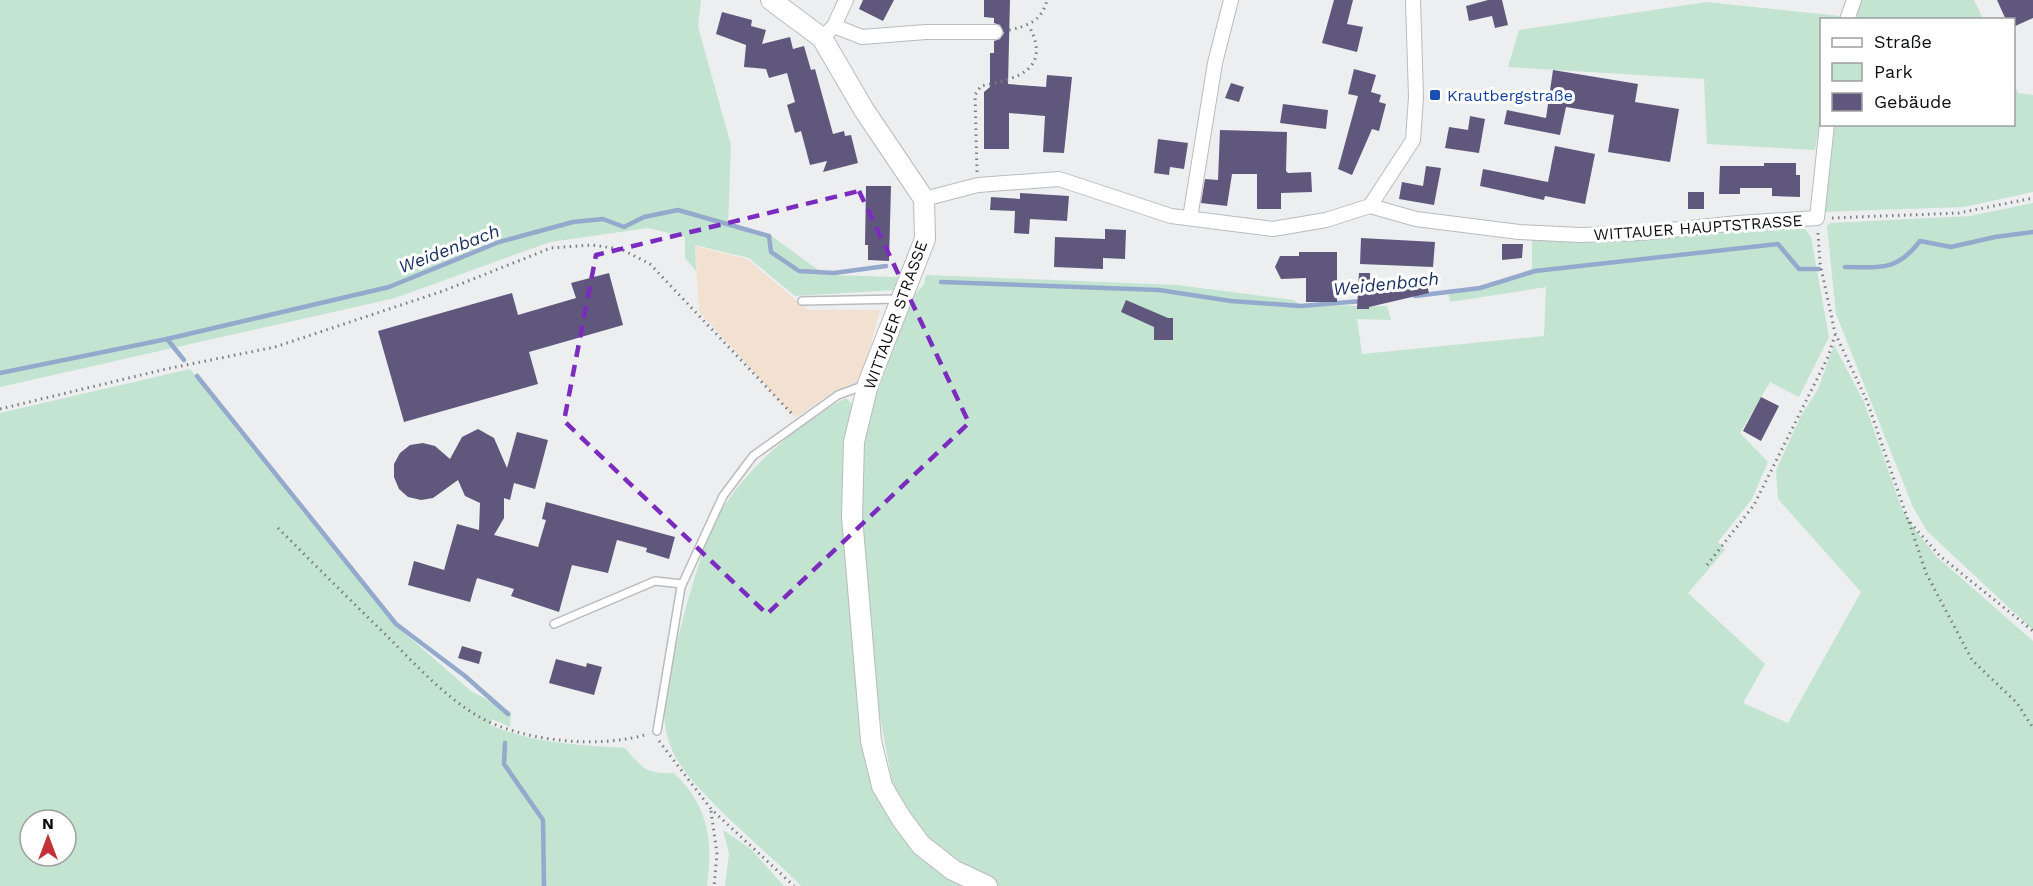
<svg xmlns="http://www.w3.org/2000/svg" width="2033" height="886" viewBox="0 0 2033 886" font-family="'Work Sans',sans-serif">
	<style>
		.industrial { fill: #f2e0d0 }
		.green { fill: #c2e4d1; fill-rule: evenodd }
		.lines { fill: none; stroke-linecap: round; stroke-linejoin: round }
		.stream { stroke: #95a9cd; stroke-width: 4.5 }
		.building { fill: #60587c }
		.lane-casing { stroke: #bbbbbd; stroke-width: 10 }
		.street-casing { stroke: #bbbbbd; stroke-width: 16 }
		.secondary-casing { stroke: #bbbbbd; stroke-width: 22 }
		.path { stroke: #7c7d7e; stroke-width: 3; stroke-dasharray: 1.5 4.5; stroke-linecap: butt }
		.lane { stroke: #fff; stroke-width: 7 }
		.street { stroke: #fff; stroke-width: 14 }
		.secondary { stroke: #fff; stroke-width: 20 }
		.marked { fill: none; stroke: #7b2cbf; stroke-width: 4.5; stroke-dasharray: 12 8; stroke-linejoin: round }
		.transit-dot { fill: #1a4fb4; stroke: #fff; stroke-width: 2 }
		.labels { text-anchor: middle; stroke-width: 6; stroke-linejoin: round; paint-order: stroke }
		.transit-label { font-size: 16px; fill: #164399; stroke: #fff; text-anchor: start }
		.street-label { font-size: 16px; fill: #0e0f0f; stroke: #fff }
		.water-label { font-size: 18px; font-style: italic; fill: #172e5c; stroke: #fff }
	</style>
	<rect width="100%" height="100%" fill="#edeef0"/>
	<polygon class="industrial" points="695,246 747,259 808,310 880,310 861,380 833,392 795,418 699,311"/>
	<g class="green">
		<polygon points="0,0 701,0 698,27 731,145 728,223 769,234 825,275 898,277 895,290 795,296 749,258 695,245 696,271 685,258 685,237 648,228 550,242 395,298 0,387"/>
		<polygon points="1861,0 1974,0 1983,19 1851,20"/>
		<polygon points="1707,2 1839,16 1839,19 1822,20 1821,115 1815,150 1707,144 1704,79 1508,67 1519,30"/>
		<polygon points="2014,84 2018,93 2033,95 2033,192 1964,207 1819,212 1832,125 2014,124"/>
		<polygon points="2033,203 2033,630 1927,531 1913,507 1836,314 1827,226 1830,223 1970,216"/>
		<polygon points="1755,227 1805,229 1811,237 1829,337 1799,397 1770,382 1740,433 1768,462 1752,499 1718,542 1725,550 1688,593 1765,664 1743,703 1788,723 1861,592 1778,499 1776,470 1801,416 1818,389 1834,345 1864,402 1902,509 1913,527 1936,556 2033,641 2033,886 996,886 936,845 919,829 904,809 892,781 875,689 863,534 863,444 885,358 907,304 924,284 926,275 1177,285 1293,300 1301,305 1387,306 1391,320 1357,319 1362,354 1544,336 1546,287 1450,302 1448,291 1479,287 1532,269 1532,238 1598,243"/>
		<path d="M 190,369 L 401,630 L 471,691 L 511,712 L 510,727 L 492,719 L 490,725 C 532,743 579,745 625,748 C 643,769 646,774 674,773 C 709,807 713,840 707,886 L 0,886 L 0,413 ZM 30,820 L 66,820 L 66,856 L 30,856 Z"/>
		<path d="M 846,398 L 854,406 L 876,779 L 969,886 L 801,886 C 767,851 692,792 673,752 C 656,714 667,684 676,646 C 686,607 696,567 712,529 C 735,476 796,425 846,398 Z"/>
		<polygon points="723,830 752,850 784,886 725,886 729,854"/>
	</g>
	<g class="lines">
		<g class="stream">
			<path d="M 1845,267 C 1881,267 1896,272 1920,241 L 1951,247 L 1995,237 L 2033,232"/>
			<polyline points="941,282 1159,290 1231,301 1301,306 1362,301"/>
			<polyline points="1415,296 1480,288 1535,271 1778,244 1799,269 1819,269"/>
			<polyline points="167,339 184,360"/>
			<polyline points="0,373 167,339 389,287 499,242 573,222 603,219 624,227 644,217 678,210 769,236 771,252 799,271 834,273 886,266"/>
			<polyline points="197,376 396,624 465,676 508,714"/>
			<polyline points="505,743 504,764 543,820 544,886"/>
		</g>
	</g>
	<g class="building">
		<polygon points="863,0 894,0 883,21 859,9"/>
		<polygon points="984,0 1010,0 1008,84 1046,87 1047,75 1072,77 1064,153 1043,152 1045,116 1009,113 1009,149 984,149 984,92 990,87 990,53 994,53 994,41 1000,39 1004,33 1000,25 994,23 994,18 984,17"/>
		<polygon points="1334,0 1353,0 1347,24 1363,27 1357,52 1322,43"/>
		<polygon points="1488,0 1502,0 1508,25 1495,28 1492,16 1469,21 1466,6"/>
		<polygon points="1997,0 2033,0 2033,18 2013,27 2013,20 2006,20"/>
		<polygon points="722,12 752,20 751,26 766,30 762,44 790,37 793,49 804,46 811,70 815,69 833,134 844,131 845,136 851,135 858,163 823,172 827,161 810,165 801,131 795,133 787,105 795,102 787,73 769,78 766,69 744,67 746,45 716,34"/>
		<polygon points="1354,69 1376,75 1371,92 1381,95 1379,102 1386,104 1379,131 1372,129 1352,175 1338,169 1358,96 1348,94"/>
		<polygon points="1553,70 1638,84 1635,102 1679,109 1670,162 1608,152 1614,115 1566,107 1560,135 1504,124 1507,110 1546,118"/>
		<polygon points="1231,83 1244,87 1239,102 1225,98"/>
		<polygon points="1283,104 1328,110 1326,129 1280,123"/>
		<polygon points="1470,116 1485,119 1479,153 1445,148 1449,127 1468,130"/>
		<polygon points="1220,130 1287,132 1286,171 1288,173 1311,172 1312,192 1281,193 1281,209 1257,209 1257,174 1232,174 1227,206 1201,203 1205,179 1218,180"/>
		<polygon points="1158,139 1188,143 1184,169 1170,167 1169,175 1154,173"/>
		<polygon points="1555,146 1595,154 1585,204 1545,196 1544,200 1480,186 1483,169 1548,182"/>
		<polygon points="1764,163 1796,163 1796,175 1800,175 1800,197 1772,196 1772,188 1740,188 1740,194 1719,194 1720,166 1764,166"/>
		<polygon points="1426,166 1441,168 1434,205 1399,199 1402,182 1423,186"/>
		<polygon points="866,186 891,186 889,261 868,260 868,245 865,245"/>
		<rect x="1688" y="192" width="16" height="17"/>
		<polygon points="1020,193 1069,196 1067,221 1030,219 1029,234 1014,233 1015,211 990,210 991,197 1020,199"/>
		<polygon points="1105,229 1126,230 1125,259 1103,258 1103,269 1054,267 1055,237 1105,239"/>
		<polygon points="1361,238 1435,242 1433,267 1360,264"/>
		<polygon points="1502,244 1523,244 1522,258 1502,260"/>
		<polygon points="1299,252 1337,252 1337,302 1306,302 1306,278 1281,279 1275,267 1280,256 1299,256"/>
		<polygon points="609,273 623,325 529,352 538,384 404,422 378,331 512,293 518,315 576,298 571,283"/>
		<polygon points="1359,273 1370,273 1370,294 1426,281 1429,293 1369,307 1369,309 1357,309"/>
		<polygon points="1126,300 1168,318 1173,318 1173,340 1154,340 1154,327 1121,312"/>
		<polygon points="1761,397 1779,406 1761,441 1743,431"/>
		<polygon points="478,429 494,438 507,468 517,432 548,440 535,489 514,483 510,500 504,498 504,518 494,535 538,547 546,520 542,519 546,502 675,537 669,559 646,552 647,548 617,540 608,573 572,565 559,612 511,596 514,589 477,578 470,602 408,585 414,561 444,570 457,524 479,530 480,503 465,496 458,480 433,498 421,500 408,497 399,489 394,477 394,464 400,453 410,445 423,443 435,446 450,459 462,437"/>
		<polygon points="462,646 482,652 479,664 458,658"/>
		<polygon points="556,659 586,667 587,663 602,667 594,695 549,683"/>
	</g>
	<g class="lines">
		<defs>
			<g id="lane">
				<polyline points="802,301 898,299"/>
				<polyline points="554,624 655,581 682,584"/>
				<polyline points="657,731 681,587 723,496 753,456 838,395 865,385"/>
			</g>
			<g id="street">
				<polyline points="1847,20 1854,0"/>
				<polyline points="834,26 862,37 926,32 995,32"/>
				<polyline points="828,32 834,26 846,0"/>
				<polyline points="924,199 978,185 1059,179 1171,216 1273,229 1326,220 1370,206 1416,219 1519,232 1580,235 1641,233 1738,223 1817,218 1827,124"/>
				<polyline points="1370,206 1413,140 1416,97 1413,0"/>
				<polyline points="1190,218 1215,63 1231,0"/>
			</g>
			<polyline id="secondary" points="771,0 822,38 864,110 924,199 925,239 868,384 854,442 852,517 871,741 882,786 901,818 921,845 953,870 987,886"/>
		</defs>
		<use href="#lane" class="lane-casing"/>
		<use href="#street" class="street-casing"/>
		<use href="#secondary" class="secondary-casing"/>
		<g class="path">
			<path d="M 1009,30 C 1029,26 1042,20 1047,0"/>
			<path d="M 977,172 L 975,95 L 981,86 C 1017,79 1052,70 1029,26"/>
			<polyline points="1832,218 1959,213 2033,198"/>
			<polyline points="1818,233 1820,263 1835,333 1867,401 1908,520 1940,556 2033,631"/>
			<polyline points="0,409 166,369 275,347 443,291 551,248 591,245 621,249 650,264 793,415"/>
			<polyline points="1909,522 1926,573 1972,660 2017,703 2033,728"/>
			<path d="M 278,528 C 314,564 351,601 388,637 C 415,664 443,695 476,715 C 521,742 599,749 648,734"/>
			<polyline points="1707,565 1754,505 1828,357 1835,335"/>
			<polyline points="659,741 711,809 794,886"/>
			<polyline points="711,811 717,854 714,886"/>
		</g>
		<use href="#lane" class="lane"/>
		<use href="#street" class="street"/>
		<use href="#secondary" class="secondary"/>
	</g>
	<path class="marked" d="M 859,191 L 969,423 L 767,614 L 564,421 L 596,255 Z"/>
	<rect class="transit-dot" x="1429" y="89" width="12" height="12" rx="3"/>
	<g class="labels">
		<g class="transit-label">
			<text x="1447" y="101">Krautbergstraße</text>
		</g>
		<g class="street-label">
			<text transform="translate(1698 227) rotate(-4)" y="6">WITTAUER HAUPTSTRASSE</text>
			<text transform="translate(895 315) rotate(-70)" y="6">WITTAUER STRASSE</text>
		</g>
		<g class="water-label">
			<text transform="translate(449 249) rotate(-21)" y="6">Weidenbach</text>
			<text transform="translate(1386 284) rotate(-6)" y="6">Weidenbach</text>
		</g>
	</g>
	<rect x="1820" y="18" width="195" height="108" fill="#ffffff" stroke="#9f9f9f" stroke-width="1.5"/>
	<rect x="1832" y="38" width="30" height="9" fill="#ffffff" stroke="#9f9f9f" stroke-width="1.5"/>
	<text x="1874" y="48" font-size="18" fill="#0e0f0f">Straße</text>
	<rect x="1832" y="63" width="30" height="18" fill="#c2e4d1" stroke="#9f9f9f" stroke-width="1.5"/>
	<text x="1874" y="78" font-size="18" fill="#0e0f0f">Park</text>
	<rect x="1832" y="93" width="30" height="18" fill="#60587c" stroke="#9f9f9f" stroke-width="1.5"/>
	<text x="1874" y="108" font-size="18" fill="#0e0f0f">Gebäude</text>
	<g transform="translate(48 838)"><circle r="28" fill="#ffffff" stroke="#9f9f9f" stroke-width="1.5"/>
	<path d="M0-4.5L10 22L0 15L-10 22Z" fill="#c13137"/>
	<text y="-9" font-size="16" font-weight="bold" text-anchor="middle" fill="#0e0f0f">N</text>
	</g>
</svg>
